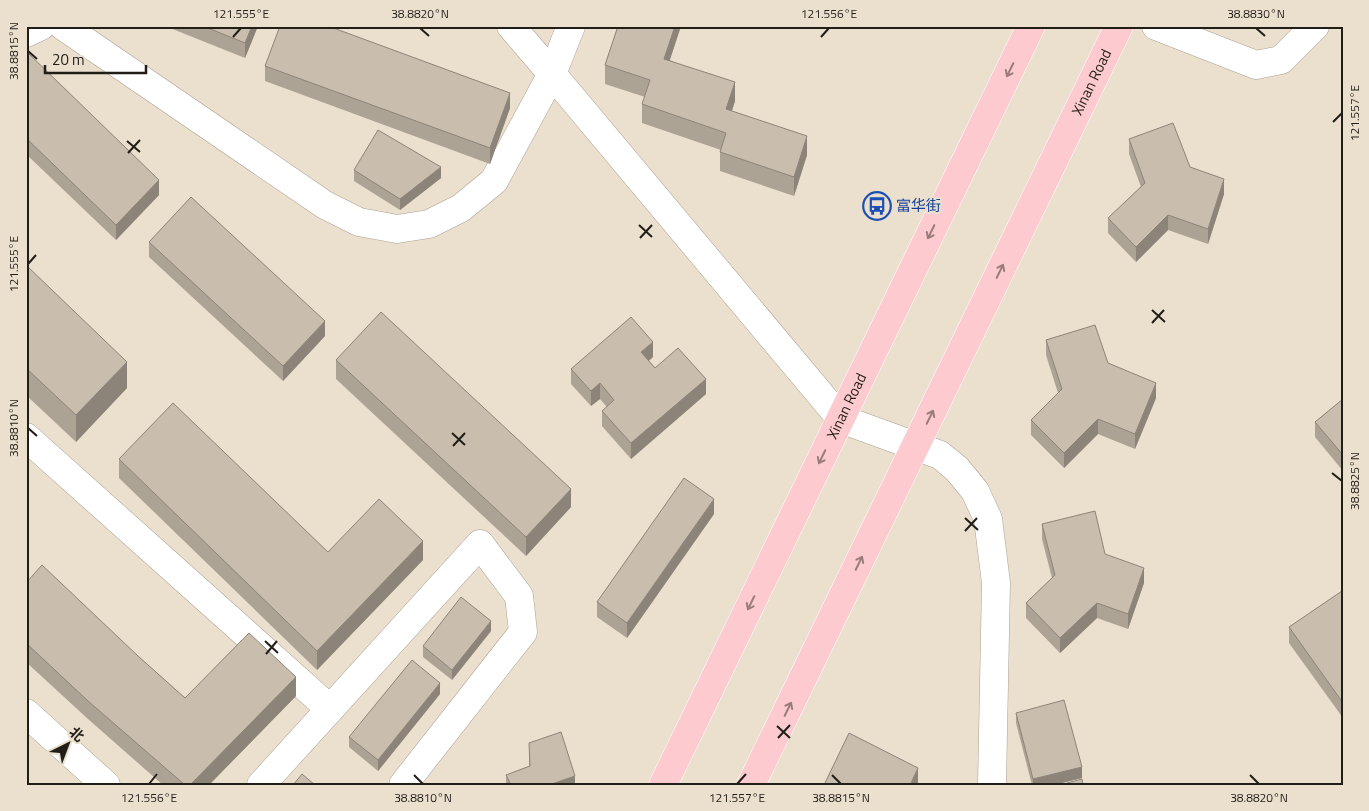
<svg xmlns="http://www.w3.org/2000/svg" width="1369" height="811" viewBox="0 0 1369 811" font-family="'Titillium Web','Noto Sans SC',sans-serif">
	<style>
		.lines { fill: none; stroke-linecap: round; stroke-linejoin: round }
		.minor-casing { stroke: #ada192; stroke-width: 29 }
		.major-casing { stroke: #fff; stroke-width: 29 }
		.minor { stroke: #fff; stroke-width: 28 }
		.major { stroke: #fccacf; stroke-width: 28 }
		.wall { fill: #ada395 }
		.shaded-wall { fill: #8d8479 }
		.building { fill: #c9bdad; stroke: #8d8479 }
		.oneway { stroke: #997c7c }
		.ticks { fill: none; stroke: #211d17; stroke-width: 2 }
		.labels { text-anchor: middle; stroke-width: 4; stroke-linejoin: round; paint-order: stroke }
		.street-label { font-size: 15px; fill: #211d17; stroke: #ebdfce }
		.transit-label { font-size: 15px; fill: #164399; stroke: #ebdfce; text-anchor: start }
		.neatline { fill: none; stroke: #211d17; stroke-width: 2 }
		.ticks-label { font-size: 12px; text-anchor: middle; fill: #211d17 }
	</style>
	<rect width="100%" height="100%" fill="#ebdfce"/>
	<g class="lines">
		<defs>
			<g id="minor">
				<polyline points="63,26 325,205 359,222 397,229 429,224 461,208 494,181 552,74 841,419 940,455 957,469 975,491 988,519 996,583 992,785"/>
				<polyline points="511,26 552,74 571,26"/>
				<polyline points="1156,26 1256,65 1281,60 1315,26"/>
				<polyline points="26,33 41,26"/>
				<polyline points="26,437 330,709"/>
				<polyline points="26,713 106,785"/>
				<polyline points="261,785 480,544 519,596 523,632 403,785"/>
			</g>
			<g id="major">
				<path id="s1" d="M 663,785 L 1031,26"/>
				<path id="s2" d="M 751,785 L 1119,26"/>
			</g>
		</defs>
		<use href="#minor" class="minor-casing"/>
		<use href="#major" class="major-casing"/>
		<use href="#minor" class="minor"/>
		<use href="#major" class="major"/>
	</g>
	<g class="wall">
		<polygon points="165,26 258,26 245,58"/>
		<polygon points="618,26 681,26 670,60 735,101 732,111 807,155 794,196 720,171 720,152 721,150 642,123 642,104 645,97 605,84 605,65"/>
		<polygon points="26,57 159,195 116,240 26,154"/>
		<polygon points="265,66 510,108 490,164 265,81"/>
		<polygon points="1129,139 1190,167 1224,194 1208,244 1168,230 1136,262 1108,233 1108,218 1141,187 1129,154"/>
		<polygon points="354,170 441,178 400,210 354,181"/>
		<polygon points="149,242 325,336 283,381 149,257"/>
		<polygon points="26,265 127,388 76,442 26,395"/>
		<polygon points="1046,340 1108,363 1156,398 1135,449 1098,434 1064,468 1031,435 1031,420 1058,393 1046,355"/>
		<polygon points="653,357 649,361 655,368 706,394 631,459 602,426 602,411 607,407 600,399 591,406 571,384 571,369"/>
		<polygon points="336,360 571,507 526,556 336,379"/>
		<polygon points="1343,399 1343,471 1315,437 1315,422"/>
		<polygon points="119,459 328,552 423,560 317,670 119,478"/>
		<polygon points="714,514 627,638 597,617 597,602"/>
		<polygon points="1042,524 1105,554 1144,583 1128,629 1097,618 1060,653 1026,618 1026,603 1052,578 1042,539"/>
		<polygon points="26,583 138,656 185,698 296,696 209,785 163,785 88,719 26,662"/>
		<polygon points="1343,593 1343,718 1289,643 1289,627"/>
		<polygon points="491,631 452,680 423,657 423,646"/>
		<polygon points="440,694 378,771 349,747 349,737"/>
		<polygon points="1016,713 1082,778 1054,785 1032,785 1016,723"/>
		<polygon points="529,743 575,785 506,785 506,775 529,766"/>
	</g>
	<g class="shaded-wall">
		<polygon points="252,26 258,26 245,58 245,43"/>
		<polygon points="675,26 681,26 664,77 664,59"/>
		<polygon points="735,82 735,101 726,128 726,109"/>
		<polygon points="510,93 510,108 490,164 490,148"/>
		<polygon points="807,136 807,155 794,196 794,177"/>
		<polygon points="441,167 441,178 400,210 400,199"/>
		<polygon points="1224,179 1224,194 1208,244 1208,229"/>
		<polygon points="159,180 159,195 116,240 116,225"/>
		<polygon points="1168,215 1168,230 1136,262 1136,247"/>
		<polygon points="325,321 325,336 283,381 283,366"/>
		<polygon points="653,342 653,357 641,367 641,352"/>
		<polygon points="127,362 127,388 76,442 76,415"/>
		<polygon points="706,379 706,394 631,459 631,443"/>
		<polygon points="600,383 600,399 591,406 591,391"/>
		<polygon points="1156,383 1156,398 1135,449 1135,434"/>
		<polygon points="1098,419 1098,434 1064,468 1064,453"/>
		<polygon points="571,489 571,507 526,556 526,537"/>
		<polygon points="714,499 714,514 627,638 627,623"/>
		<polygon points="423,541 423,560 317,670 317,651"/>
		<polygon points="1144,568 1144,583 1128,629 1128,614"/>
		<polygon points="1097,603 1097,618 1060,653 1060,638"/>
		<polygon points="491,621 491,631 452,680 452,670"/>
		<polygon points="296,677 296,696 209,785 190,785"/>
		<polygon points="440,683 440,694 378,771 378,760"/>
		<polygon points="1082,767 1082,778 1054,785 1033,785 1033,779"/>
		<polygon points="918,768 918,785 910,785"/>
		<polygon points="575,776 575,785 549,785"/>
	</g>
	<g class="building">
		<polygon points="203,26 252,26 245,43"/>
		<polygon points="280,26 328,26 510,93 490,148 265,66"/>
		<polygon points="618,26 675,26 664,59 735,82 726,109 807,136 794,177 720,152 726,133 642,104 650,80 605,65"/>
		<polygon points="29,54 159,180 116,225 26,138 26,57"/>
		<polygon points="1173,123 1190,167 1224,179 1208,229 1168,215 1136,247 1108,218 1145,183 1129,139"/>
		<polygon points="378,130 441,167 400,199 354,170"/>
		<polygon points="191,197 325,321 283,366 149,242"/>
		<polygon points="26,265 127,362 76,415 26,368"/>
		<polygon points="381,312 571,489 526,537 336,360"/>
		<polygon points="631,317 653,342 641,352 655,368 678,348 706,379 631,443 602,411 614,400 600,383 591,391 571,369"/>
		<polygon points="1095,325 1108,363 1156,383 1135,434 1098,419 1064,453 1031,420 1062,389 1046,340"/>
		<polygon points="1343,399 1343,455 1315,422"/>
		<polygon points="173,403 328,552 379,499 423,541 317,651 119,459"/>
		<polygon points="684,478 714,499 627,623 597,602"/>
		<polygon points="1095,511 1105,554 1144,568 1128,614 1097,603 1060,638 1026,603 1055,575 1042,524"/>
		<polygon points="42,565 138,656 185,698 249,633 296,677 190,785 185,785 88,701 26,643 26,583"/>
		<polygon points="1342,591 1343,593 1343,703 1289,627"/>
		<polygon points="461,597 491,621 452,670 423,646"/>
		<polygon points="412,660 440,683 378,760 349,737"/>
		<polygon points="1064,700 1082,767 1033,779 1016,713"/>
		<polygon points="561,732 575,776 549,785 506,785 510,783 506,775 530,766 529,743"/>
		<polygon points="849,733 918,768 910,785 824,785"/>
		<polygon points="302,774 315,785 293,785"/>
		<polygon points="1082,779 1083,785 1060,785"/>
	</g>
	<defs><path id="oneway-shaft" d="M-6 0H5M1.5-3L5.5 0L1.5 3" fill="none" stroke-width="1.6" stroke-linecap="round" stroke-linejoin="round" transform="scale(1.25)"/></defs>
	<g class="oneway">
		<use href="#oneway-shaft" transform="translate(1010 70) rotate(116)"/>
		<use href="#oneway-shaft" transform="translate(931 232) rotate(116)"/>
		<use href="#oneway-shaft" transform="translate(1000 271) rotate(-64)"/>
		<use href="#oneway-shaft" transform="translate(930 417) rotate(-64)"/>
		<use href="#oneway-shaft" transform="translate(822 457) rotate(116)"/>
		<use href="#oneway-shaft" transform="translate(859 563) rotate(-64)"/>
		<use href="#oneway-shaft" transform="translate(751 603) rotate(116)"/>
		<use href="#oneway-shaft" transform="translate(788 709) rotate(-64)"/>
	</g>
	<path class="ticks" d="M 420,28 L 429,36M 1256,28 L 1265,36M 233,37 L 241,28M 821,37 L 829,28M 28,51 L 37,59M 1333,122 L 1342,113M 127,141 L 140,152M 128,153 L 140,140M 639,225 L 652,237M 640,238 L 652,225M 28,264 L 36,255M 1152,310 L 1165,322M 1152,323 L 1164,310M 28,428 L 37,436M 452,433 L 465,445M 453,446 L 465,433M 1332,473 L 1342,481M 965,518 L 978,530M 965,531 L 977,518M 265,641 L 278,653M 266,654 L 277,641M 777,726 L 790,738M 778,738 L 790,725M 414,775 L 423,784M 832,775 L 841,784M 1250,775 L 1259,784M 149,784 L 157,774M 737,784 L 746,774"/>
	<defs>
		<symbol id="bus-ring" viewBox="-11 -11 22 22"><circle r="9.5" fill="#ebdfce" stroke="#1a4fb4" stroke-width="1.5"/><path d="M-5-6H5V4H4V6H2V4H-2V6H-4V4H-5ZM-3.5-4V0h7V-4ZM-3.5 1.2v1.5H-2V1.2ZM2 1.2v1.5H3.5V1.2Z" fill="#1a4fb4"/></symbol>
	</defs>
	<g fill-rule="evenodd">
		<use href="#bus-ring" x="861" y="190" width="32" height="32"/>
	</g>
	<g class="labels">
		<g class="street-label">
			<text dy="5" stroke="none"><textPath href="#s2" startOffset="781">Xinan Road</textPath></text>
			<text dy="5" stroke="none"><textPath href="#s1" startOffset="421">Xinan Road</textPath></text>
		</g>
		<g class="transit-label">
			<text x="896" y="211">富华街</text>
		</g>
	</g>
	<rect width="1369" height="811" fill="none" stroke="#ebdfce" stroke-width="55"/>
	<g transform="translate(68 744) rotate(42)" stroke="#ebdfce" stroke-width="4" paint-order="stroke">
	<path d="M0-4L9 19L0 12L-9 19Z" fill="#211d17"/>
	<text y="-8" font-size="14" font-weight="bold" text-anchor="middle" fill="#211d17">北</text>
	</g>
	<path d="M45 65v8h101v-8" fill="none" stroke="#211d17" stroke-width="2.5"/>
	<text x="52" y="65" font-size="15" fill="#211d17" stroke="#ebdfce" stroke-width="4" paint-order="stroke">20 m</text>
	<rect x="28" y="28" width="1314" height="756" class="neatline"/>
	<g class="ticks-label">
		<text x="241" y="18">121.555°E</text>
		<text x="420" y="18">38.8820°N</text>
		<text x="829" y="18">121.556°E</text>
		<text x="1256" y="18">38.8830°N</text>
		<text transform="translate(14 51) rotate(-90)" y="4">38.8815°N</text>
		<text transform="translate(1355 113) rotate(-90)" y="4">121.557°E</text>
		<text transform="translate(14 264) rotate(-90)" y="4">121.555°E</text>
		<text transform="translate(14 428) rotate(-90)" y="4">38.8810°N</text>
		<text transform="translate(1355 481) rotate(-90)" y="4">38.8825°N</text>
		<text x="149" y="802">121.556°E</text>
		<text x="423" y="802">38.8810°N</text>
		<text x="737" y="802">121.557°E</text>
		<text x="841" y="802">38.8815°N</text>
		<text x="1259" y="802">38.8820°N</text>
	</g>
</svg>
